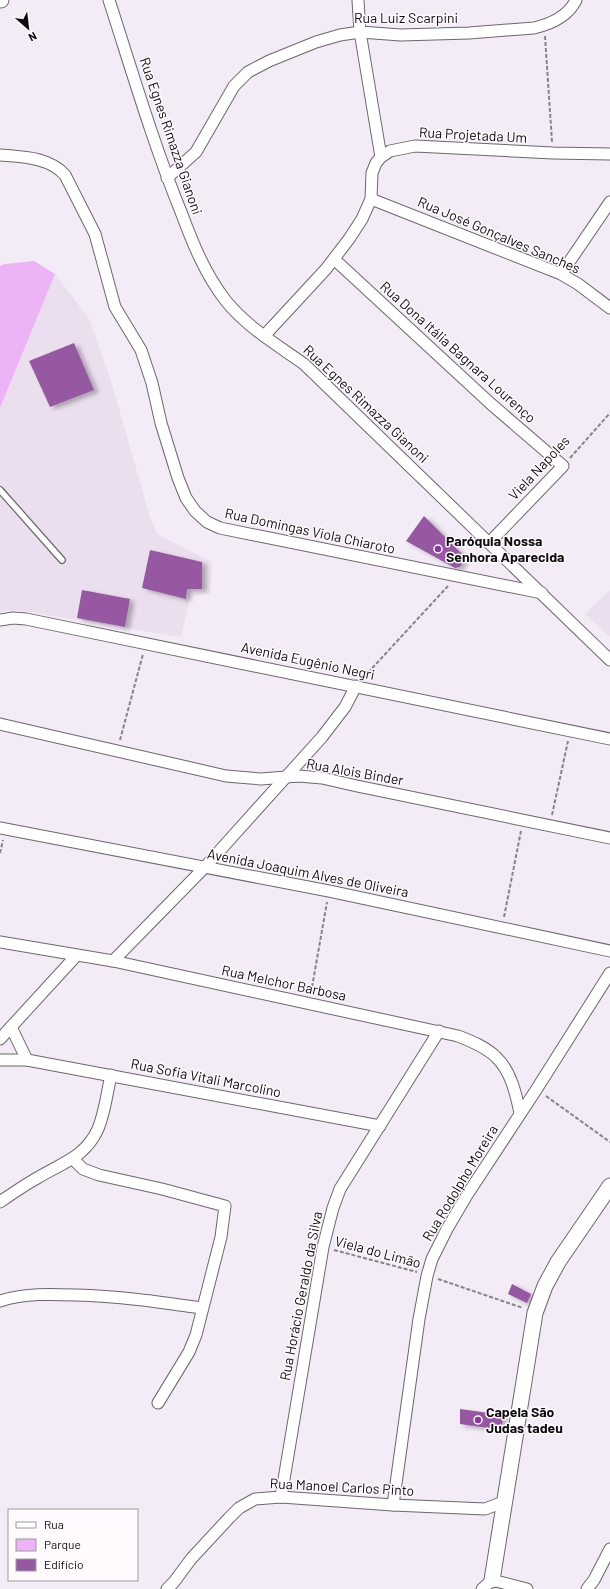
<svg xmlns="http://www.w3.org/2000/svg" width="610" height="1589" viewBox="0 0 610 1589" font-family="Barlow,sans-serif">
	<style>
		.built { fill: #ebdeee }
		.green { fill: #ecb3f7 }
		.building { fill: #9558a1; filter: url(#shadow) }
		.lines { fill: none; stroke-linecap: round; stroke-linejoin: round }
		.lane-casing { stroke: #6d666f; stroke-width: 8 }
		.street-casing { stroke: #6d666f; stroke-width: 13 }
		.secondary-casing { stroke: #6d666f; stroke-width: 17 }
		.path { stroke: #888389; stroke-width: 2; stroke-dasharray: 4 2; stroke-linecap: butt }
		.lane { stroke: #fff; stroke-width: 5.5 }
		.street { stroke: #fff; stroke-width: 11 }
		.secondary { stroke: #fff; stroke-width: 15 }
		.poi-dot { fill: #8e34a0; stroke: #fefafe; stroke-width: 1.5 }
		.labels { text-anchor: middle; stroke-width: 3; stroke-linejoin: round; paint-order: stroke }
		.street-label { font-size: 14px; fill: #0e0b0e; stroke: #fefafe }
		.poi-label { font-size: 14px; font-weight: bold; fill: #0e0b0e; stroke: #fefafe; text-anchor: start }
	</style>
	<defs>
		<filter id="shadow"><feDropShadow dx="4.5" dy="2.5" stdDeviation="2" flood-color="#0004"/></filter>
	</defs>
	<rect width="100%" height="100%" fill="#f3ebf5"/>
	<g class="built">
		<polygon points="55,274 89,319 111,381 150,517 157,534 212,562 210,593 190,597 181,637 16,610 0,611 0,408"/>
		<polygon points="610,590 610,637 585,614"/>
	</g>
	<polygon class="green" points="34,261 55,274 0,408 0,266 5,264"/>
	<g class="building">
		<polygon points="74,343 94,390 50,407 29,361"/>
		<polygon points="424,516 465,557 460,567 455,568 406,541"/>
		<polygon points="150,550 202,562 202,589 187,589 186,599 142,588"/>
		<polygon points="82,590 130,599 125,627 77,618"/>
		<polygon points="512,1284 531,1294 527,1303 508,1294"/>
		<polygon points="460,1409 503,1415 502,1425 496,1425 495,1429 460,1424"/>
	</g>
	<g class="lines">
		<defs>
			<polyline id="lane" points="0,490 62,560"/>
			<g id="street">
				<path d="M 109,0 C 132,71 153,143 181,212 C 193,244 205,274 226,301 C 247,327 277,345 304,364 L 610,660"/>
				<polyline points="358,0 360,32 381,157"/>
				<path d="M 0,155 C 23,157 49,157 65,175 L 95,234 L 115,307 L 141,350 L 152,383 L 161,423 L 178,478 L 186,498 L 195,511 L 207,522 L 220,528 L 542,593"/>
				<path d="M 167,178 L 196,152 L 234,86 L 248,72 L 269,61 L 316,42 L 340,35 L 360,32 L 401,35 L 469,33 L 534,28 C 551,24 568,17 576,0"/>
				<polyline points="371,199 561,274 578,284 610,308"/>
				<polyline points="334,259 491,404 563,466 489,543"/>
				<polyline points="561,274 610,202"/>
				<polyline points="264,336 326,269 349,239 362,219 371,199 372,173 376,163 381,157 390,151 415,146 553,153 610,154"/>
				<polyline points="0,620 13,618 26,619 610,739"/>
				<polyline points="0,724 226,776 261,779 299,776 322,778 357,786 610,838"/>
				<polyline points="0,828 329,891 610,951"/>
				<path d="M 0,942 L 113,961 L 458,1036 C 471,1041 486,1047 496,1057 C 511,1071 516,1094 520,1113"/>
				<polyline points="113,961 205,867 322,737 345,707 356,686"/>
				<polyline points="11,1027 27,1060"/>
				<polyline points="0,1039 76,956"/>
				<polyline points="0,1060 27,1060 380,1126"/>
				<polyline points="73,1159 83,1169 99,1175 162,1189 225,1206 221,1237 196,1335 189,1352 158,1403"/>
				<path d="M 0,1202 C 13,1193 26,1184 39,1177 C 64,1162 85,1157 98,1129 C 105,1112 107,1093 111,1075"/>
				<path d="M 0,1301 C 25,1293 51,1294 76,1295 C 119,1296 160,1302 202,1308"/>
				<polyline points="281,1497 323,1247 333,1208 340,1189 439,1031"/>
				<polyline points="393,1505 419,1319 427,1276 432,1259 447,1229 467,1195 536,1090 610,973"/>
				<polyline points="167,1589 174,1582 191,1559 229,1518 239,1508 255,1499 281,1497 393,1505 485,1509 506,1501"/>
				<polyline points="482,1589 492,1580 527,1589"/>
				<polyline points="587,1589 594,1580 610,1549"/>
			</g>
			<g id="secondary">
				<polyline points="0,0 1,0"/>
				<polyline points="492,1580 535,1313 545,1286 558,1262 610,1186"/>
			</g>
		</defs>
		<use href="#lane" class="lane-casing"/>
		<use href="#street" class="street-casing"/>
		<use href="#secondary" class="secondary-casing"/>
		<g class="path">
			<polyline points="545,36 552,142"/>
			<polyline points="570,458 610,413"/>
			<polyline points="364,677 448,586"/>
			<polyline points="120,740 143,654"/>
			<polyline points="552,815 568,741"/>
			<polyline points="0,853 3,840"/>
			<polyline points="504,917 521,831"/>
			<polyline points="311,993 327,902"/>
			<polyline points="546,1096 610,1142"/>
			<polyline points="334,1250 417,1272"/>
			<polyline points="438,1279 523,1308"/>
		</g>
		<use href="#lane" class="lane"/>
		<use href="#street" class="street"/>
		<use href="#secondary" class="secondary"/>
	</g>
	<g class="poi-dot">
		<circle cx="438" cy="549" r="4"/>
		<circle cx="478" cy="1420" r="4"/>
	</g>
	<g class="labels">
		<g class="street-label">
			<text x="406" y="23">Rua Luiz Scarpini</text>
			<text transform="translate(473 135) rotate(3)" y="5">Rua Projetada Um</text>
			<text transform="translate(171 136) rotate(71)" y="5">Rua Egnes Rimazza Gianoni</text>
			<text transform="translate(499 235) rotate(23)" y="5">Rua José Gonçalves Sanches</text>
			<text transform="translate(458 352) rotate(42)" y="5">Rua Dona Itália Bagnara Lourenço</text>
			<text transform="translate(366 404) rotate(43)" y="5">Rua Egnes Rimazza Gianoni</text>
			<text transform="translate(539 468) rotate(-47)" y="5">Viela Napoles</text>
			<text transform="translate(310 531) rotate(12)" y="5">Rua Domingas Viola Chiaroto</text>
			<text transform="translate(308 661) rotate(12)" y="5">Avenida Eugênio Negri</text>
			<text transform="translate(355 772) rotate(10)" y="5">Rua Alois Binder</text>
			<text transform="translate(308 873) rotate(11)" y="5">Avenida Joaquim Alves de Oliveira</text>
			<text transform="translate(284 983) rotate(12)" y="5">Rua Melchor Barbosa</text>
			<text transform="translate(206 1078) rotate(11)" y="5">Rua Sofia Vitali Marcolino</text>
			<text transform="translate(460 1183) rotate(-59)" y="5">Rua Rodolpho Moreira</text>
			<text transform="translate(378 1252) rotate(15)" y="5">Viela do Limão</text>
			<text transform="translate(301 1296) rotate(-79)" y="5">Rua Horácio Geraldo da Silva</text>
			<text transform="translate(342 1487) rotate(3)" y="5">Rua Manoel Carlos Pinto</text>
		</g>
		<g class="poi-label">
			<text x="446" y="546">Paróquia Nossa<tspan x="446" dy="16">Senhora Aparecida</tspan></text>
			<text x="486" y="1417">Capela São<tspan x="486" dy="16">Judas tadeu</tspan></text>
		</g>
	</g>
	<rect x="8" y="1509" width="130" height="72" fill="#fefafe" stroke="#9e9a9e"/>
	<rect x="16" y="1522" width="20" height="6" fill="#ffffff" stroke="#9e9a9e"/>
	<text x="44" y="1529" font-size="12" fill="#0e0b0e">Rua</text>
	<rect x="16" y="1539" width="20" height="12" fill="#ecb3f7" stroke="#9e9a9e"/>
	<text x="44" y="1549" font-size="12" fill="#0e0b0e">Parque</text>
	<rect x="16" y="1559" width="20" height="12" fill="#9558a1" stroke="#9e9a9e"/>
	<text x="44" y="1569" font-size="12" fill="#0e0b0e">Edifício</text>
	<g transform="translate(28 28) rotate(152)" stroke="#fefafe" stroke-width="3" paint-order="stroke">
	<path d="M0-3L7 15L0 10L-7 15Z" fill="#0e0b0e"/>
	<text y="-6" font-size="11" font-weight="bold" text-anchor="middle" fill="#0e0b0e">N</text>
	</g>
</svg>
